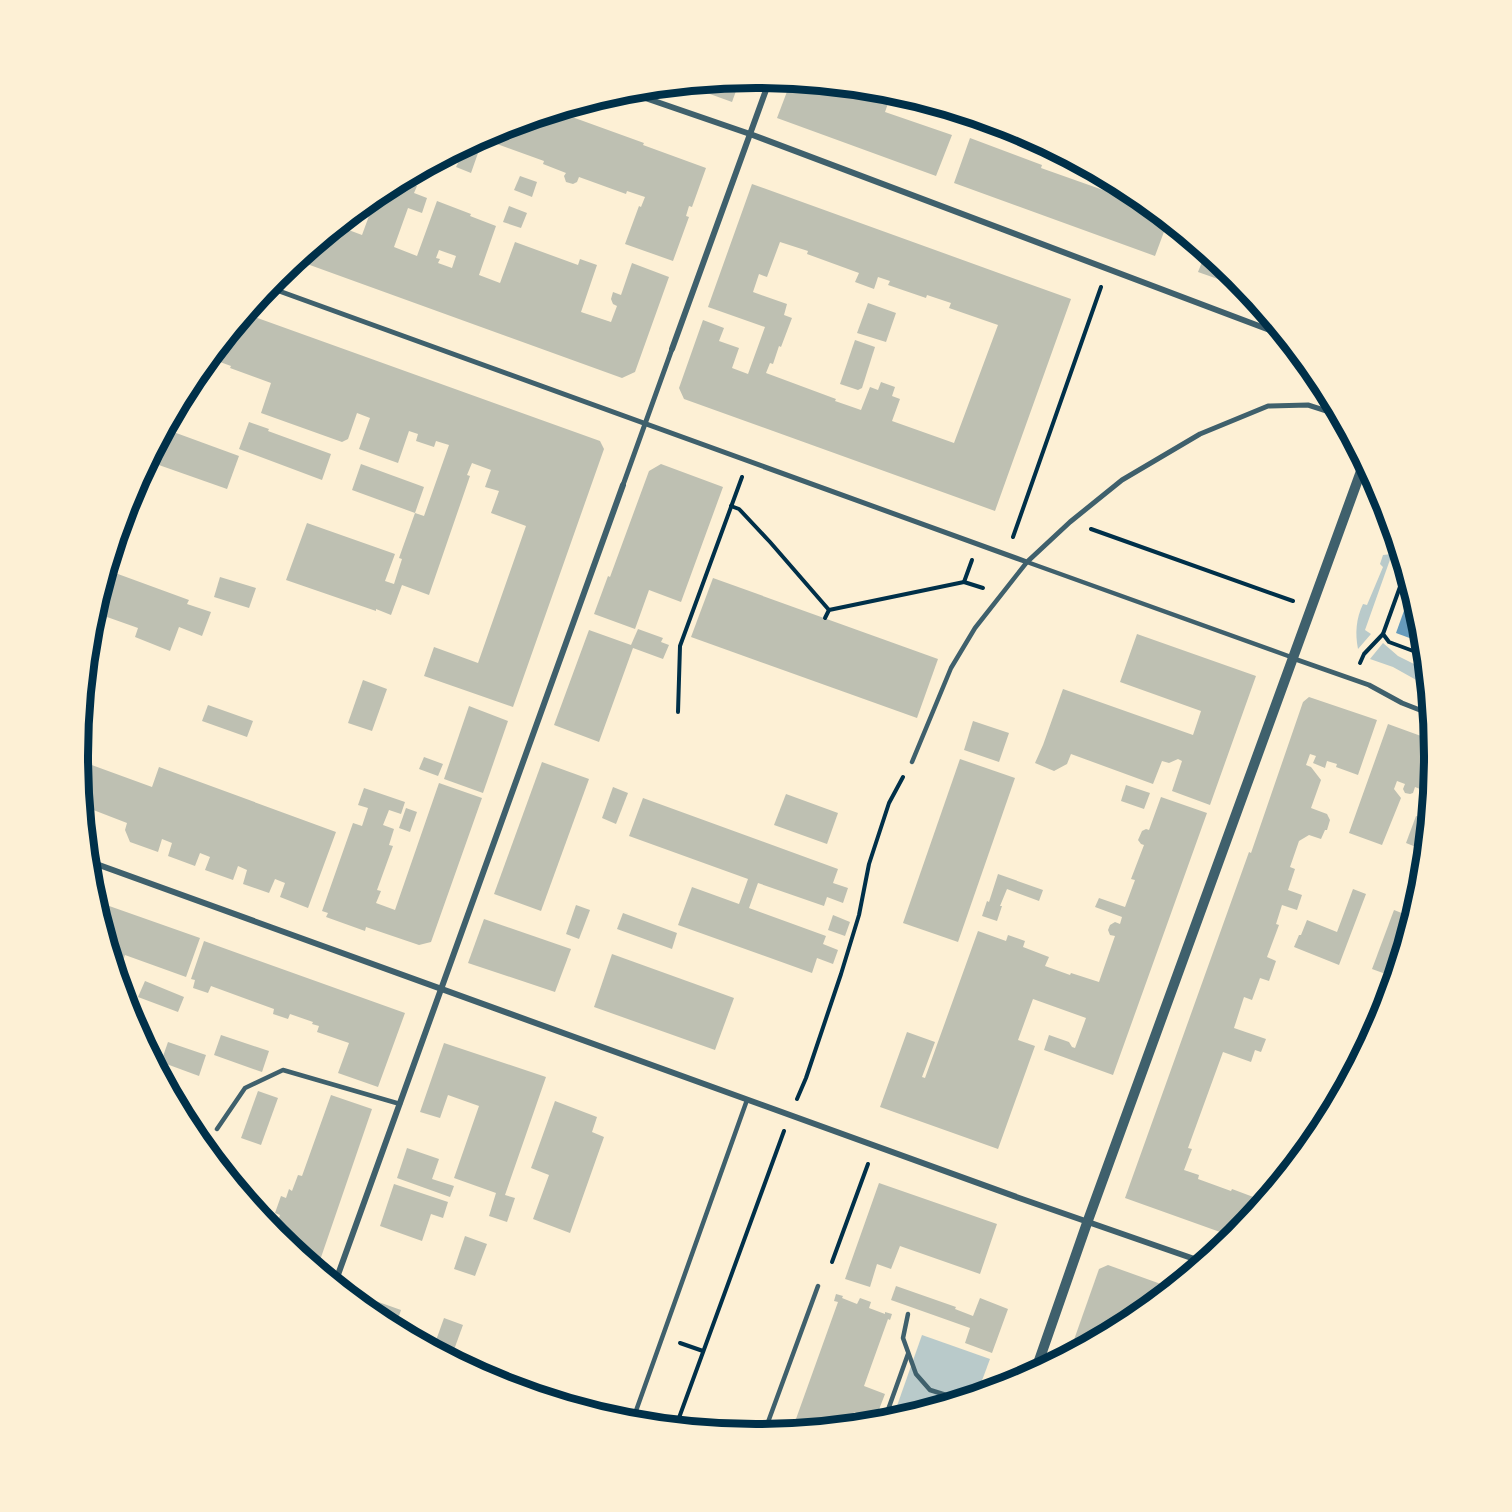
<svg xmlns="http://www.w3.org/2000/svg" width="1512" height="1512" viewBox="0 0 1512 1512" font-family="Literata,serif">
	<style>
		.green { fill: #b9caca }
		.water { fill: #669bbc }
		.building { fill: #bec0b2; fill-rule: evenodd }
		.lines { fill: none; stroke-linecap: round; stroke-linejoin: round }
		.path { stroke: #003049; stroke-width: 4 }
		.service { stroke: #3f606c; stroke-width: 4.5 }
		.pedestrian { stroke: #3f606c; stroke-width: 5 }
		.minor { stroke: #3f606c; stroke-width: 6 }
		.tertiary { stroke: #3f606c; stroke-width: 10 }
		.rim { fill: none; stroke: #003049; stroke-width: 8 }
	</style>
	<rect width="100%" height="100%" fill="#fdf0d5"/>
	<g class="green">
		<path d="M 1392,554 L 1365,630 L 1371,634 L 1358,649 C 1355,633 1356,619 1363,604 L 1367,605 L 1383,567 L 1380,564 L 1383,555 Z"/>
		<polygon points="1383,643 1398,656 1418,666 1426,674 1427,686 1393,667 1370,659"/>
		<polygon points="922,1335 990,1359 977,1394 892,1420"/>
	</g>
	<polygon class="water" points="1411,591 1421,624 1423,643 1396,633"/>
	<g class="building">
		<polygon points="740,80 732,102 685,85"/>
		<polygon points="791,81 892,92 885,112 952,135 936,176 777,118"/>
		<polygon points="554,112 561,115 561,113 644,143 643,145 706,168 692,207 689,206 686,216 689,217 673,261 625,244 639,206 641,207 645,197 627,191 626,194 579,177 577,182 573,184 566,182 564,176 566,173 543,164 544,161 497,144 498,140 486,135 497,129"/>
		<polygon points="484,136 471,173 456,167 458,163 443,158"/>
		<polygon points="970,138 1042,165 1041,168 1151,207 1168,221 1155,256 954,183"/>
		<polygon points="520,176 537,182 532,197 514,190"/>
		<path d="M 401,180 L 417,186 L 414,193 L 427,198 L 422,213 L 408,208 L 394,247 L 417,256 L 437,201 L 471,214 L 470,216 L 496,226 L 479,275 L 500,283 L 515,242 L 578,265 L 580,259 L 597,265 L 581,312 L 611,322 L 617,306 L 613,304 L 611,299 L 613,292 L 621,295 L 632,263 L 669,277 L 635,372 L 622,378 L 296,260 L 338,226 L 362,235 L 373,205 L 367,203 L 380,192 ZM 439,250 L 456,256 L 452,268 L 438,263 L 440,259 L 436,258 Z"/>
		<path d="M 752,184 L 1071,299 L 995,511 L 684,399 L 679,388 L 703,320 L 724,328 L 719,341 L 739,348 L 732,368 L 748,374 L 765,327 L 708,307 ZM 780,242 L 808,251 L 807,254 L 859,273 L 855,282 L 874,289 L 878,277 L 890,281 L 888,285 L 926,298 L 927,295 L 951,303 L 949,308 L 998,325 L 954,443 L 892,421 L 900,399 L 892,396 L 895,387 L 881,382 L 878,390 L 870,387 L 861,410 L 835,401 L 836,399 L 766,373 L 770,363 L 773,364 L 779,346 L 781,347 L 792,318 L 784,315 L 787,304 L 753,292 L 759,274 L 767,277 Z"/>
		<polygon points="509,206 527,213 521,228 503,222"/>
		<polygon points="1206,252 1236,277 1246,289 1198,272"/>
		<polygon points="868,303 896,313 886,342 857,333"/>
		<polygon points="246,314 600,441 604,449 513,707 424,676 434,647 478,663 526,526 491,513 499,491 485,487 491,470 472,463 467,475 470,476 429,595 402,585 391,615 376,609 376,611 286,580 307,523 395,554 385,581 394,584 402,559 399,558 415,513 424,516 449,445 436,441 434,447 416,441 418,434 409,431 398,463 359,449 370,418 357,413 348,439 342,442 261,413 271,383 230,368 231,366 209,358"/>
		<polygon points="855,340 875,347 862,388 858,390 840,384"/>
		<polygon points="249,422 269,429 268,431 331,454 322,480 239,449"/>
		<polygon points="168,430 239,456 227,489 156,464"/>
		<polygon points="361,464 424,487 415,513 352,490"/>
		<polygon points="661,464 723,487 681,602 649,590 635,629 594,614 608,576 610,577 649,471"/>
		<polygon points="107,570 189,600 187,604 211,612 202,636 179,627 170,651 135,637 138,628 107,617 103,627 91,622"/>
		<polygon points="220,577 256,588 249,608 214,597"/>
		<polygon points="713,578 938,659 917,718 691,637"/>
		<polygon points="638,629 663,638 661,642 669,645 663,659 633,648 599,742 554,725 589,630 631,645"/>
		<polygon points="90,631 102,635 87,677 86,677"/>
		<polygon points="1137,634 1256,676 1210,805 1172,791 1182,761 1178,759 1169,763 1162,761 1153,784 1071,754 1067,764 1054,771 1035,763 1043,745 1063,689 1193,735 1201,711 1120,682"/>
		<polygon points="363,680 387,689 372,731 348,723"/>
		<polygon points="1309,697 1377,720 1358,775 1336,767 1337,764 1327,761 1325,768 1313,763 1316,756 1310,754 1306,765 1311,767 1321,780 1311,808 1327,814 1330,820 1327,830 1325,830 1321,839 1309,835 1299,841 1290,867 1295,869 1288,890 1302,895 1297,910 1282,905 1276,924 1279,925 1267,957 1276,961 1269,981 1260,978 1252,1000 1244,997 1234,1028 1266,1039 1261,1052 1255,1050 1251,1062 1223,1052 1188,1148 1192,1149 1184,1170 1199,1175 1198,1179 1231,1191 1232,1189 1264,1201 1234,1237 1125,1198 1249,852 1251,853 1303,702"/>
		<polygon points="208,705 253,721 247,737 202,721"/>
		<polygon points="469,706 508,721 483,793 444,779"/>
		<polygon points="973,721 1009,733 999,762 964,750"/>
		<polygon points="1388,724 1432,740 1434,756 1430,793 1415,787 1413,793 1410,794 1405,793 1403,789 1405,784 1397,781 1394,789 1401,798 1382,845 1349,833"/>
		<polygon points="424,757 443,764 438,776 419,769"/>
		<polygon points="960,759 1015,778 958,942 903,923"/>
		<polygon points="78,760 152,787 159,767 336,832 308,908 280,897 285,883 275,879 269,893 243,884 247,870 238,866 233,880 205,870 210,857 200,853 195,866 168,856 172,843 162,839 158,852 130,842 125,830 127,823 83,806"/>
		<polygon points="542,762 589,779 541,911 494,894"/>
		<polygon points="439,783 482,798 431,942 419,945 366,927 365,931 326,917 328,913 322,911 353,823 362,826 368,808 358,805 364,788 405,802 401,814 389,810 383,825 394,829 389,845 393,846 377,890 381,891 376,903 395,910"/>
		<polygon points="1126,785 1150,793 1144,809 1121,801"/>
		<polygon points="613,787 628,793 616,824 602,818"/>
		<polygon points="786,794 838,813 827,844 774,825"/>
		<polygon points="1161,797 1207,813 1113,1075 1044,1050 1049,1035 1069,1042 1072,1047 1075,1048 1086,1018 1033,999 1018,1040 1035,1046 998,1149 880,1107 907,1032 935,1042 922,1077 925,1078 978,931 1006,941 1008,935 1025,941 1023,947 1049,957 1045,966 1070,975 1071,973 1099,982 1115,936 1110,935 1108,930 1110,925 1115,922 1120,924 1122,917 1095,907 1099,898 1125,907 1135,880 1131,879 1144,845 1141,844 1138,840 1142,831 1146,829 1149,830"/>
		<polygon points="643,798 838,869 833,883 848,888 843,903 827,897 824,906 758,883 749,908 826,936 823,944 838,950 833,964 817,958 812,973 678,925 692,887 739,904 748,879 629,836"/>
		<polygon points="406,808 417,812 410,832 399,828"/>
		<polygon points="1416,816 1428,820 1426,835 1421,849 1406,843"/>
		<polygon points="1424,852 1425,852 1421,884 1413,881"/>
		<polygon points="998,874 1043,890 1039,901 1007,889 1000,906 1002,906 997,921 982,916 987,901 989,902"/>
		<polygon points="1353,889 1366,894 1339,965 1294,947 1299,935 1301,935 1307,920 1337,932"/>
		<polygon points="95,901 200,938 186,977 125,955 118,976"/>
		<polygon points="576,905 590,910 579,939 566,934"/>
		<polygon points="1394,910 1412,917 1394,977 1372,969"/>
		<polygon points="623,913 677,933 672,949 617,929"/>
		<polygon points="833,915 850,922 845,936 828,930"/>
		<polygon points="484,919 571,949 555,992 468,963"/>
		<polygon points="204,941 405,1013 378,1087 338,1073 349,1043 317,1032 319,1026 312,1024 313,1022 290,1014 288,1019 273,1014 274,1009 211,986 208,993 193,988 195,980 191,979"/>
		<polygon points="612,954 734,998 715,1050 594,1007"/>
		<polygon points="145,981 184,997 178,1012 138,997"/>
		<polygon points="221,1035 269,1051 262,1072 214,1055"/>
		<polygon points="168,1042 206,1055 199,1076 161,1062"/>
		<polygon points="444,1043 546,1077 505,1195 515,1198 507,1222 489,1216 496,1193 454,1178 479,1106 448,1095 440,1118 420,1112"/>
		<polygon points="258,1091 278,1098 261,1145 241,1138"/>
		<polygon points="331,1095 372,1109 317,1269 274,1232 280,1215 275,1213 281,1196 286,1198 289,1189 292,1191 298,1175 302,1176"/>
		<polygon points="1327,1097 1337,1101 1320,1133 1310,1144"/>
		<polygon points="555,1101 597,1117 592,1132 604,1137 570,1233 533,1219 549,1175 531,1168"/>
		<polygon points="407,1148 439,1159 432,1179 454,1186 450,1197 397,1178"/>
		<polygon points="879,1183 997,1224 980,1274 900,1246 891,1269 877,1264 870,1287 845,1279"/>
		<polygon points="394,1184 448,1202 443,1218 431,1214 422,1241 380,1226"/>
		<polygon points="250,1197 262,1201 258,1213 248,1201"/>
		<polygon points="465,1236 487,1244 475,1276 454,1269"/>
		<polygon points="1108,1265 1172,1288 1132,1320 1069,1354 1099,1269"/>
		<polygon points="896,1286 956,1307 955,1309 973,1316 980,1298 1008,1309 992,1353 965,1343 970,1328 891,1300"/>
		<polygon points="356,1294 401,1310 395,1328 379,1320 354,1299"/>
		<polygon points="836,1294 843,1296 842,1298 857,1304 860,1298 871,1302 869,1308 885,1314 885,1312 892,1314 890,1320 888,1319 864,1386 885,1394 875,1420 854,1412 850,1425 792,1430 838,1302 834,1301"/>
		<polygon points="444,1318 463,1325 451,1358 433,1349"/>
	</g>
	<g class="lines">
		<g class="path">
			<polyline points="731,506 739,509 770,542 829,610"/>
			<polyline points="1091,529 1293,601"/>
			<polyline points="1013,537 1101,287"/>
			<polyline points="1405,573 1383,634 1389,642 1424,655"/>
			<polyline points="964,582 983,588"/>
			<polyline points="825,618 829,610 964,582 972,560"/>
			<polyline points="1360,663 1364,654 1383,634"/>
			<polyline points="678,712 680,646 742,477"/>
			<polyline points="797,1099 806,1078 841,974 859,915 869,864 889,803 903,777"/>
			<polyline points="832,1262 868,1164"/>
			<polyline points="680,1343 703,1351"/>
			<polyline points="676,1426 784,1131"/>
		</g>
		<g class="service">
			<polyline points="912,762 951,668 975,628 1027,562 1291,657"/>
			<polyline points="217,1129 245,1088 283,1070 400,1104"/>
			<polyline points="908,1314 903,1338 916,1374 930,1390 959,1399"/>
			<polyline points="884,1421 908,1354"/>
			<polyline points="632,1422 747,1100"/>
			<polyline points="764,1433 818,1286"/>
		</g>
		<g class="pedestrian">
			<polyline points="268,287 1027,562 1070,522 1122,480 1200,434 1268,406 1308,405 1339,415"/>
			<polyline points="623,485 672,349"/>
			<polyline points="1292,658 1369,685 1402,703 1430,714"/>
		</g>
		<g class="minor">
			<polyline points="625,91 750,134 1283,335"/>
			<polyline points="672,349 770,79"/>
			<polyline points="88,861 1022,1199 1203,1262"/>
			<polyline points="335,1283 623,485"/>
		</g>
		<polyline class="tertiary" points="1035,1372 1087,1223 1364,463"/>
	</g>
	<path d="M0 0H1512V1512H0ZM88 756a668 668 0 1 1 1336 0a668 668 0 1 1-1336 0Z" fill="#fdf0d5" fill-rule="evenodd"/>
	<path class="rim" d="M88 756a668 668 0 1 1 1336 0a668 668 0 1 1-1336 0Z"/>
</svg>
